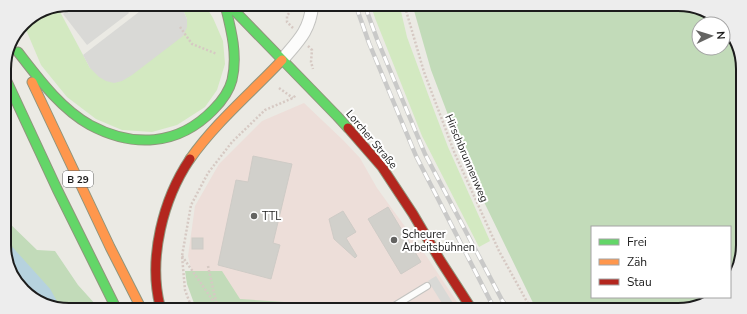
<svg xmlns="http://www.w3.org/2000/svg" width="747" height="314" viewBox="0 0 747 314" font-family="'Nunito Sans',sans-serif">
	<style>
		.commercial { fill: #edded9 }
		.grass { fill: #d3e9c1 }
		.forest { fill: #c2dbb9 }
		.parking { fill: #d9d9d6 }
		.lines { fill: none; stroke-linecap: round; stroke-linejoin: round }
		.river { stroke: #b6d2de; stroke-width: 23 }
		.building { fill: #d1d0cb; stroke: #cecbc6 }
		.lane-casing { stroke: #c3c3c0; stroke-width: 8 }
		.street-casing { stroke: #c3c3c0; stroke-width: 14 }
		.fast-casing { stroke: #90957c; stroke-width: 11 }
		.slow-casing { stroke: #90957c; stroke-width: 11 }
		.jam-casing { stroke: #90957c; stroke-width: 11 }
		.path { stroke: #d6c9c3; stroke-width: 2.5; stroke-dasharray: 2 2; stroke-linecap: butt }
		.lane { stroke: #fcfcfb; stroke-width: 6 }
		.street { stroke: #fcfcfb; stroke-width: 12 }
		.fast { stroke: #63d668; stroke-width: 9 }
		.slow { stroke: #ff974d; stroke-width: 9 }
		.jam { stroke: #b3261e; stroke-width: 9 }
		.rail-casing { stroke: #c9c9c8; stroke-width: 4.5 }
		.rail { stroke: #fff; stroke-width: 3; stroke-dasharray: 9; stroke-linecap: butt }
		.poi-dot { fill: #646462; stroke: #fff; stroke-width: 1.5 }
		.labels { text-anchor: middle; stroke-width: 4; stroke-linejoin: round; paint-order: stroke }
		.shield { fill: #fff; stroke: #606060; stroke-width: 1 }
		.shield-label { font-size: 10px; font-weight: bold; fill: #1c1c1c }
		.street-label { font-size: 11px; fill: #1c1c1c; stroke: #fff }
		.poi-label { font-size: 11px; fill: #1c1c1c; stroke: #fff; text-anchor: start }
		.rim { fill: none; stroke: #1c1c1c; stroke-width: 2 }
	</style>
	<rect width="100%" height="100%" fill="#ebeae4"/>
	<polygon class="commercial" points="304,103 344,141 360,158 377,188 427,257 461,308 200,306 188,256 195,206 219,164 262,121"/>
	<g class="grass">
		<polygon points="181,5 205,5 213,18 223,41 225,64 217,90 205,107 177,125 152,132 122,130 96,119 67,97 41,65 24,25 26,20 58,8 90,68 187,19"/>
		<polygon points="371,6 400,7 407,37 432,105 448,147 490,241 479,247 422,136 375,18"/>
	</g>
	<g class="forest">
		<polygon points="413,7 702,9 722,24 699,24 699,48 723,48 723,25 729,29 742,61 738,269 730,280 730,227 592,227 592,297 716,297 682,310 536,309 470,173 431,70"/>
		<polygon points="5,219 37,250 55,251 78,285 96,305 45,305 18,285 5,257"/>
		<polygon points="185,271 222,271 240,299 284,302 288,307 195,306 187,284"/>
	</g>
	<g class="parking">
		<polygon points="76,4 122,4 129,13 87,45 63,14"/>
		<polygon points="148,5 181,5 187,19 187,27 183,36 132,75 122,81 114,83 106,81 99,77 90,68 83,55"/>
		<polygon points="436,276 456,308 445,308 428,281"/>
	</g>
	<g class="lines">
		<polyline class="river" points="5,256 41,296 46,305"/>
	</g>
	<g class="building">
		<polygon points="253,156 292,164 273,243 280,245 271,279 218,265 236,180 248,182"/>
		<polygon points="388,207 421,262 401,274 368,219"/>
		<polygon points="343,211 356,232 346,238 357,256 355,258 334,239 329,219"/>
		<rect x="192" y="238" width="11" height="11"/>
	</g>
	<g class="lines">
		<defs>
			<polyline id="lane" points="391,308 427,286"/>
			<path id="street" d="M 282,60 C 297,42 310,31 312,6"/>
			<g id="fast">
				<polyline points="229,5 337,116 348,128"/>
				<path d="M 18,52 C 39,79 60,108 90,125 C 133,148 178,146 213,110 C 221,102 229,92 232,80 C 238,55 231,29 225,5"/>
				<polyline points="4,75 57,189 115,306"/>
			</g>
			<g id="slow">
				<polyline points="32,82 110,247 140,306"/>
				<path d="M 190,159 C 216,122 251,93 282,60"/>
			</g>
			<g id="jam">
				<polyline points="348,128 382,167 413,214 440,260 471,308"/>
				<path d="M 160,306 C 148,258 163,199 190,159"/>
			</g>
		</defs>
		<use href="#lane" class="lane-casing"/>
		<use href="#street" class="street-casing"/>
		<use href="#fast" class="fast-casing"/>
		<use href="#slow" class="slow-casing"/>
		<use href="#jam" class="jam-casing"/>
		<g class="path">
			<polyline points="405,7 424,72 455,154 499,251 531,309"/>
			<polyline points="180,27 192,44 217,54"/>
			<polyline points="293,28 287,22 287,16 294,6"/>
			<polyline points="308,46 312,50 311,62 313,69"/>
			<polyline points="279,88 293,98"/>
			<polyline points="182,256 216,305"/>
			<polyline points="208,266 217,306"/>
			<polyline points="191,306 185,290 182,256 191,205 208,173 232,142 265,110 293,98 296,95"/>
		</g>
		<use href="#lane" class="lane"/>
		<use href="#street" class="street"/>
		<use href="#fast" class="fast"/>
		<use href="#slow" class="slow"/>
		<use href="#jam" class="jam"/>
		<defs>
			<g id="rail">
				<polyline points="356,6 369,43 416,156 494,308"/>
				<polyline points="365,6 377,39 425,154 502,300 508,309"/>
			</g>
		</defs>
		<use href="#rail" class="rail-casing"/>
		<use href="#rail" class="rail"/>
	</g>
	<g class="poi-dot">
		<circle cx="254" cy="216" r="4"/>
		<circle cx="394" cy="240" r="4"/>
	</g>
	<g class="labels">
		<rect class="shield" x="63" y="171" width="30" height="16" rx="3"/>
		<g class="shield-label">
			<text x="78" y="183">B 29</text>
		</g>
		<g class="street-label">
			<text transform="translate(372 139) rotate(50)" y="4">Lorcher Straße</text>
			<text transform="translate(467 158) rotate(67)" y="4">Hirschbrunnenweg</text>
		</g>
		<g class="poi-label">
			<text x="262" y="220">TTL</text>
			<text x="402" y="238">Scheurer<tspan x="402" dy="13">Arbeitsbühnen</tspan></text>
		</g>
	</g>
	<path d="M0 0H747V314H0ZM69 11H678A58 58 0 0 1 736 69V245A58 58 0 0 1 678 303H69A58 58 0 0 1 11 245V69A58 58 0 0 1 69 11Z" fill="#ededed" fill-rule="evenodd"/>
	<path class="rim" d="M69 11H678A58 58 0 0 1 736 69V245A58 58 0 0 1 678 303H69A58 58 0 0 1 11 245V69A58 58 0 0 1 69 11Z"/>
	<rect x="591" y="226" width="140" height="72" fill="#ffffff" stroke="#a4a4a4"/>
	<rect x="599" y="239" width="20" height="6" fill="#63d668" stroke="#a4a4a4"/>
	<text x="627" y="246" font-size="12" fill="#1c1c1c">Frei</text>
	<rect x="599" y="259" width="20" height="6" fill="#ff974d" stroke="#a4a4a4"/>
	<text x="627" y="266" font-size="12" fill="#1c1c1c">Zäh</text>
	<rect x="599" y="279" width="20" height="6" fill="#b3261e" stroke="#a4a4a4"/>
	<text x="627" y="286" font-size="12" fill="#1c1c1c">Stau</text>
	<g transform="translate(711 36) rotate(86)"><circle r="19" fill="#ffffff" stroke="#a4a4a4"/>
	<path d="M0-3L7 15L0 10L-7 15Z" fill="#646462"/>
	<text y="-6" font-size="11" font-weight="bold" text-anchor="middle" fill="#1c1c1c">N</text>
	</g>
</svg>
